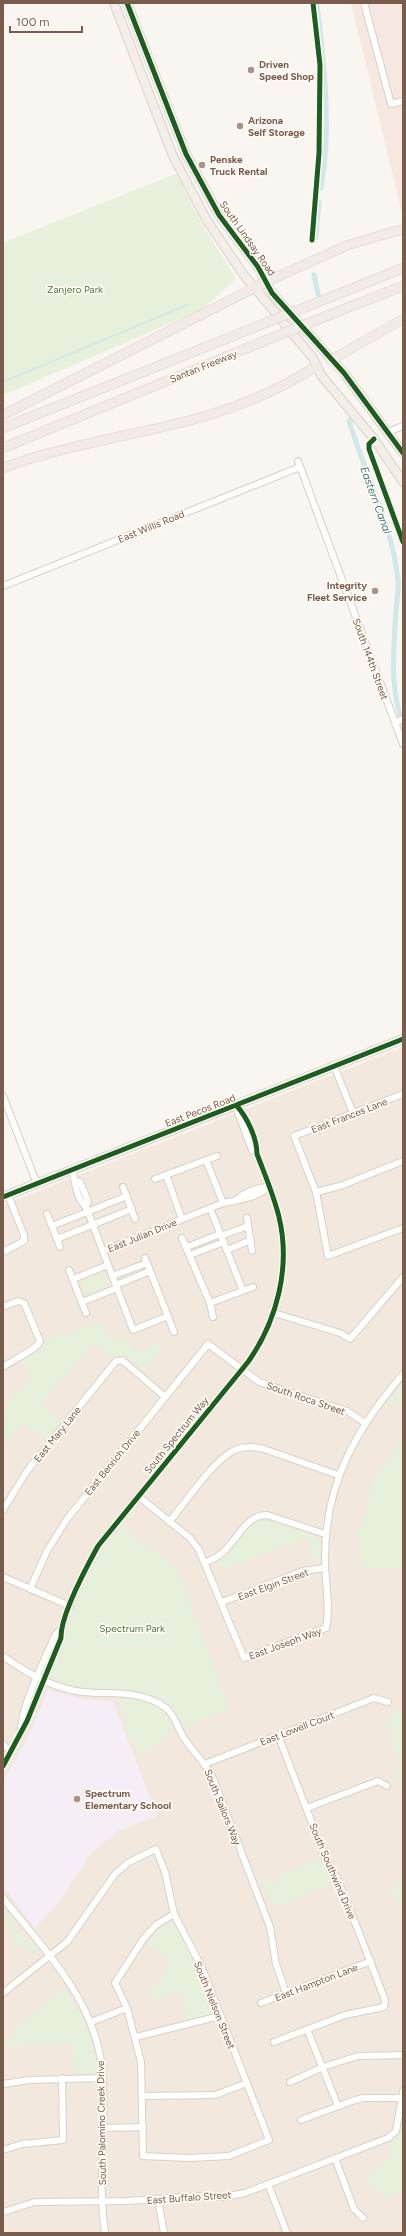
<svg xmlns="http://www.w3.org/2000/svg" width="406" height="2236" viewBox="0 0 406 2236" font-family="Figtree,sans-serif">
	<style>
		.residential { fill: #f2e8de }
		.commercial { fill: #f6e8e1 }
		.education { fill: #f6eef6 }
		.green { fill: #e7f0db }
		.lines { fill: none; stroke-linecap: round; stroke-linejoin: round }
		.stream { stroke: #d0e8ea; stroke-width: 1.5 }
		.canal { stroke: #d0e8ea; stroke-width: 5 }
		.minor-casing { stroke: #d7d1cb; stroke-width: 8 }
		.major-casing { stroke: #dad1cc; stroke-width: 10 }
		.highway-casing { stroke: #dad1cc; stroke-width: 10 }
		.minor { stroke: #fefefd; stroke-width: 6 }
		.major { stroke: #f3eee8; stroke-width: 8 }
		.highway { stroke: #f2eae7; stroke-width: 9 }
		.highway-bridge-casing { stroke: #dad1cc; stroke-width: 10; stroke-linecap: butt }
		.highway-bridge { stroke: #f2eae7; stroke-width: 9 }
		.cycleway-casing { stroke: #fffaf3; stroke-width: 8 }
		.cycleway { stroke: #1b5e20; stroke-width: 5 }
		.poi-dot { fill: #a69286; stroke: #fffaf3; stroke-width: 1.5 }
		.labels { text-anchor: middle; stroke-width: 3.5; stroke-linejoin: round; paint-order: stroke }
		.poi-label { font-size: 10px; font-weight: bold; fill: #7a5c4d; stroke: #fffaf3; text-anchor: start }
		.street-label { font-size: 10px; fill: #7a5c4d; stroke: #fffaf3 }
		.park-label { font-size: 10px; fill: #537a41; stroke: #fffaf3 }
		.water-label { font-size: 11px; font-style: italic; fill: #437c86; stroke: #fffaf3 }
	</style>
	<rect width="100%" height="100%" fill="#f9f5f0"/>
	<polygon class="residential" points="403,1047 403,2233 3,2233 3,1205"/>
	<polygon class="commercial" points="351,3 403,3 403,217"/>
	<polygon class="education" points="48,1690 85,1700 113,1701 157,1816 118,1831 92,1852 58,1904 35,1928 3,1886 3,1782 27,1739"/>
	<g class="green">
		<polygon points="176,174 200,221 236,279 201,310 3,395 3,243"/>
		<polygon points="99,1273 101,1276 103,1275 107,1285 105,1286 105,1288 89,1295 88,1292 85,1293 81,1280 89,1279 89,1277"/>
		<path d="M 103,1321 L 111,1337 L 130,1340 L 135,1352 L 166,1341 L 150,1365 L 143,1369 L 125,1356 L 114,1357 L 93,1343 L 40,1405 L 62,1421 L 46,1440 L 24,1422 L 3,1446 C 3,1407 3,1406 32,1379 L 21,1359 L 40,1350 L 44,1341 Z"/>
		<polygon points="402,1384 403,1385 403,1411 388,1400"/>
		<polygon points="403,1429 403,1567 364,1569 357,1537 367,1510 372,1478 394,1451"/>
		<path d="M 261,1520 L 271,1521 L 317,1537 L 320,1541 L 319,1561 L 312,1562 L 310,1540 L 307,1538 L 221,1570 L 218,1562 C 234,1551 243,1527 261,1520 Z"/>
		<path d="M 121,1525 L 177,1569 L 230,1709 L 183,1727 C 158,1675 121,1697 78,1688 C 68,1686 58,1680 49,1677 C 68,1624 85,1569 121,1525 Z"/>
		<path d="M 119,1698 C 134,1698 153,1699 165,1711 C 169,1715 172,1722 175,1727 L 151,1750 L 137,1754 L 123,1723 Z"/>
		<polygon points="398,1710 403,1715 403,1786 399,1787 393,1776 399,1772 400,1762 391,1744 392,1732 388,1731 384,1720 392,1717 391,1714"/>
		<polygon points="320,1858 334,1880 331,1884 283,1903 270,1905 264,1889 268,1887 262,1885 263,1879 270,1880 273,1884 282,1873"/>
		<polygon points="403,1881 403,1913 402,1914 391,1887"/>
		<polygon points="6,1912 20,1932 40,1951 33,1955 26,1948 15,1942 5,1918"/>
		<path d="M 170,1921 L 174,1923 L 201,1976 L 215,2011 L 213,2015 L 188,2021 L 181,1996 C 173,1990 166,1998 157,1999 L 154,1999 L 150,1992 L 153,1986 L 160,1982 L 169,1965 L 167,1960 L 147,1944 L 157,1931 Z"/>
		<path d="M 65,1988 L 81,2013 L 86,2024 L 98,2069 L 95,2073 L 74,2074 C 73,2066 75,2049 71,2044 L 41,2044 L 3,2049 L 9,2036 L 19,2025 Z"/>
		<polygon points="399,2133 403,2134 403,2189 388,2199 384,2198 381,2191 376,2190 368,2182 371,2169 391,2159 389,2143"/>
	</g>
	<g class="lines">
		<polyline class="stream" points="3,382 189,304"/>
		<g class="canal">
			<path d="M 317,3 C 324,64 332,127 321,188"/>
			<polyline points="316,237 319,202"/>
			<polyline points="314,275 318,294"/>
			<path d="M 349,421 C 365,474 392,524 398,580 C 399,589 397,600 396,610 C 394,648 389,688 403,724"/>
		</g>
		<defs>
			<g id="minor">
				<polyline points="364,3 391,104 403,101"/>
				<polyline points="388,432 403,426"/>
				<polyline points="298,461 403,744"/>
				<polyline points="3,586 300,467"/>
				<polyline points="395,723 403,719"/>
				<polyline points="334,1066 353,1113"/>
				<polyline points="403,1094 294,1136 316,1192 328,1256 403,1228"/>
				<polyline points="3,1096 37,1184"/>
				<polyline points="236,1107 252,1150 257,1154"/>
				<polyline points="206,1160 223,1203"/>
				<path d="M 72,1170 C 76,1183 75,1197 86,1207 L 133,1330 L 168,1316"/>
				<polyline points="166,1175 182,1219"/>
				<polyline points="155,1179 217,1156"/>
				<polyline points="75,1180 80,1182 88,1201 86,1207"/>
				<polyline points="123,1187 135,1219"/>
				<polyline points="316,1192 340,1186 403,1161"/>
				<path d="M 237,1199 C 246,1192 258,1187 269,1187"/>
				<polyline points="210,1208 243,1291"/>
				<polyline points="47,1214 60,1247"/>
				<polyline points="247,1218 252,1251"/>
				<polyline points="52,1226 127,1196"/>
				<polyline points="221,1236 248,1226"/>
				<polyline points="182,1238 210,1303 213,1317"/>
				<polyline points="57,1239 132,1209"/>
				<polyline points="187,1247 220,1234"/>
				<polyline points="227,1250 251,1240"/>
				<path d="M 103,1251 L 223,1203 C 240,1199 255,1199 269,1187"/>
				<polyline points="3,1252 24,1241 24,1235 8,1195"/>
				<polyline points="190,1255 224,1242"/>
				<polyline points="145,1258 174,1332"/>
				<polyline points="69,1270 86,1313"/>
				<polyline points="112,1276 147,1263"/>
				<polyline points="73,1279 108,1265"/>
				<polyline points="116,1285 150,1271"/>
				<polyline points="82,1302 117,1288"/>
				<polyline points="210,1303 253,1287"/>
				<path d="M 3,1307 L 18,1301 L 24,1303 L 40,1341 C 39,1348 11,1361 3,1367"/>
				<polyline points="274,1313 340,1333 350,1339 403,1277"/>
				<path d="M 138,1496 L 190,1538 L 199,1550 L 244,1658 L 326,1628 C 331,1605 324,1578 325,1555 C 326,1482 356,1429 403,1374"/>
				<polyline points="3,1510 27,1471 116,1361 122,1360 165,1397"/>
				<path d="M 169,1522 C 185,1503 211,1464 231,1452 C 241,1446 253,1446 264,1449 L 338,1475"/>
				<path d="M 206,1562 C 214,1559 221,1555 227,1548 C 239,1536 247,1515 267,1515 L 325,1534"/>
				<polyline points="3,1577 70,1606"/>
				<polyline points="30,1589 47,1551 67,1519 208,1344 259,1382 347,1411 365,1423"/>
				<polyline points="222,1602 303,1571 324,1568"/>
				<path d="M 3,1656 C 25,1672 55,1689 83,1692 C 112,1695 140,1689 166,1708 C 176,1716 178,1731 186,1741 C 195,1754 206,1764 213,1778 L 270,1927 L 276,1964 L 286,1993"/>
				<path d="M 21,1729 C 22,1704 45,1660 55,1635 L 60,1630"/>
				<polyline points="3,1744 11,1752"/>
				<polyline points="205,1764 374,1698 388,1702"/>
				<path d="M 3,1766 L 27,1721 L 61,1638 C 60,1616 87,1566 98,1546 L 248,1362 C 277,1321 291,1267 279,1217 C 274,1196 265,1175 257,1154 C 257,1138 247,1117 236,1105"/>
				<polyline points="307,1808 378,1781 387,1786"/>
				<path d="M 3,1898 C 44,1949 95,2000 102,2069 C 107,2123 97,2179 105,2233"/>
				<polyline points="3,1993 67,1942 115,1874 129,1862 156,1849 165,1872 174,1914 202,1968 269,2140 229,2156 189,2158 143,2156 141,2062 127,2008 115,1983 144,1938 156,1925 174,1914"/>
				<polyline points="261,2003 371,1961"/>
				<polyline points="91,2022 127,2008"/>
				<polyline points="307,2029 338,2106"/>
				<polyline points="136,2037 220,2016"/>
				<polyline points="274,2042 345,2015 384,2007 385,2000 360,1935 337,1878 325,1857 278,1735"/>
				<polyline points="290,2082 323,2067 358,2056 403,2055"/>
				<polyline points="3,2084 30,2080 103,2078"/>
				<polyline points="143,2096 215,2095 247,2083"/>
				<polyline points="301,2120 352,2101 363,2098 402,2098"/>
				<polyline points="103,2128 143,2127"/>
				<polyline points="3,2150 22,2144 63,2140 62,2078"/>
				<polyline points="335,2158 354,2209 363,2218"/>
				<polyline points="268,2184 287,2233"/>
				<polyline points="158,2199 164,2233"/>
				<polyline points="3,2212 35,2202 128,2201 198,2196 222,2197 245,2193 388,2138 396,2131 403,2091"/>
			</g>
			<g id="major">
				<polyline points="114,3 173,156 206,219 243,274 313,358 321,375 374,439 403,482"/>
				<polyline points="127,3 186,154 219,215 258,267 272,293 344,373 403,453"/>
				<polyline points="3,1197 403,1039"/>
			</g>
			<g id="highway">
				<polyline points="336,295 403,268"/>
				<polyline points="347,308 403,286"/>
				<polyline points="331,360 403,319"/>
				<polyline points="3,415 268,281 348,245 403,229"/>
				<polyline points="3,428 268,322"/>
				<polyline points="3,448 279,335"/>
				<path d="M 3,468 C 70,443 141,435 209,415 C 247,404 283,387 317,366"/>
			</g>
		</defs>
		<use href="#minor" class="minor-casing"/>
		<use href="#major" class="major-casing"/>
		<use href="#highway" class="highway-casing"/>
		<use href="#minor" class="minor"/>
		<use href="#major" class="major"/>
		<use href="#highway" class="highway"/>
		<defs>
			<g id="highway-bridge">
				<polyline points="268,322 336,295"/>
				<polyline points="279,335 347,308"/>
			</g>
		</defs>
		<use href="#highway-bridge" class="highway-bridge-casing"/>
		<use href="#highway-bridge" class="highway-bridge"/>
		<defs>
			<g id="cycleway">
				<polyline points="127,3 186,154 219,215 258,267 272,293 344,373 403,453"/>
				<polyline points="312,240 319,153 320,65 313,3"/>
				<polyline points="374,439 369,444 369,449 403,542"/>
				<polyline points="3,1197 403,1039"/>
				<path d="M 3,1766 L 27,1721 L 61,1638 C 60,1616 87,1566 98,1546 L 248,1362 C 277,1321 291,1267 279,1217 C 274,1196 265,1175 257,1154 C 257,1138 247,1117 236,1105"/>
			</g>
		</defs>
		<use href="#cycleway" class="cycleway-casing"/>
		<use href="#cycleway" class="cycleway"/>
	</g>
	<g class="poi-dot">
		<circle cx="251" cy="70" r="4"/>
		<circle cx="240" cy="126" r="4"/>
		<circle cx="202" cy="165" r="4"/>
		<circle cx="375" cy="591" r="4"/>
		<circle cx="77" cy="1799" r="4"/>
	</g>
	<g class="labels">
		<g class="poi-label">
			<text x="259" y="68">Driven<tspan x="259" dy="12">Speed Shop</tspan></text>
			<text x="248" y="124">Arizona<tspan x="248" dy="12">Self Storage</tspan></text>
			<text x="210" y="163">Penske<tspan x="210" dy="12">Truck Rental</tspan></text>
			<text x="367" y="589" text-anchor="end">Integrity<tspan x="367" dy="12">Fleet Service</tspan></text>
			<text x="85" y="1797">Spectrum<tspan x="85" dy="12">Elementary School</tspan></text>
		</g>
		<g class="street-label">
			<text transform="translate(248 238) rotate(55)" y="4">South Lindsay Road</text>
			<text transform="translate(203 366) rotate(-22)" y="4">Santan Freeway</text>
			<text transform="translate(151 526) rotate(-22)" y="4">East Willis Road</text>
			<text transform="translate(371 659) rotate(70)" y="4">South 144th Street</text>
			<text transform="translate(200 1110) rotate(-21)" y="4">East Pecos Road</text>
			<text transform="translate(349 1115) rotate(-21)" y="4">East Frances Lane</text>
			<text transform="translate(142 1235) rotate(-22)" y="4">East Julian Drive</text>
			<text transform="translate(306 1398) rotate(19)" y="4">South Roca Street</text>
			<text transform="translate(57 1434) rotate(-51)" y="4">East Mary Lane</text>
			<text transform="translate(176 1435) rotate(-51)" y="4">South Spectrum Way</text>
			<text transform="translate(112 1462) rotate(-51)" y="4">East Benrich Drive</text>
			<text transform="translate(273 1584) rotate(-20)" y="4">East Elgin Street</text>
			<text transform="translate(285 1643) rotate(-20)" y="4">East Joseph Way</text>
			<text transform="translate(297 1728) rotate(-21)" y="4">East Lowell Court</text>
			<text transform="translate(223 1807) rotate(68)" y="4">South Sailors Way</text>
			<text transform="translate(333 1871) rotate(67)" y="4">South Southwind Drive</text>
			<text transform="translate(316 1982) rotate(-21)" y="4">East Hampton Lane</text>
			<text transform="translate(215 2005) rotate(68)" y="4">South Nielson Street</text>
			<text transform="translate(101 2123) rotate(-91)" y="4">South Palomino Creek Drive</text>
			<text transform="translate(189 2197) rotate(-4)" y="4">East Buffalo Street</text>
		</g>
		<g class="park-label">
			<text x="75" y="293">Zanjero Park</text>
			<text x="132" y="1632">Spectrum Park</text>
		</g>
		<g class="water-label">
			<text transform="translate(376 500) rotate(70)" y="4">Eastern Canal</text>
		</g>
	</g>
	<rect width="406" height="2236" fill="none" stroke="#7a5c4d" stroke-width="8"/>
	<path d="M10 26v6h72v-6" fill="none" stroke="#7a5c4d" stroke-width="2"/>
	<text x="16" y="26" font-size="12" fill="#7a5c4d" stroke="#fffaf3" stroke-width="3" paint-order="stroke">100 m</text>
</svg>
